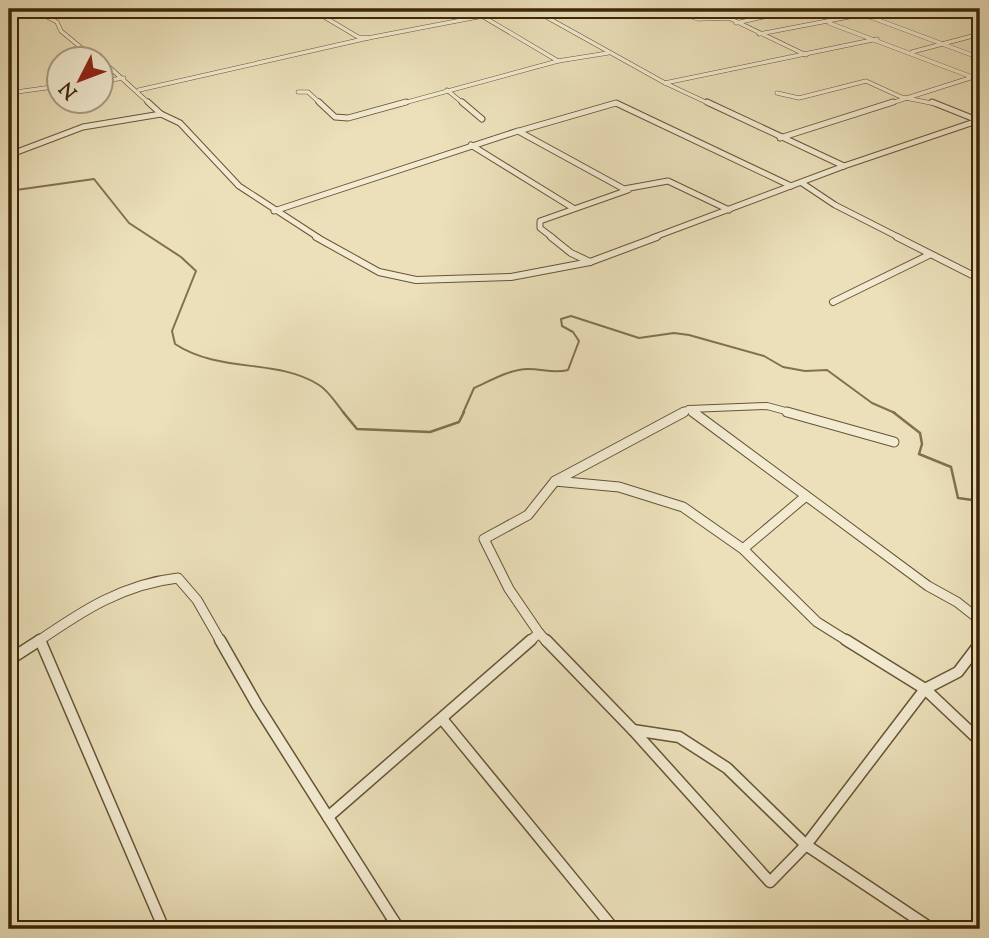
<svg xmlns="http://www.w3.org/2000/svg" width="989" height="938" viewBox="0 0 989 938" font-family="'Sorts Mill Goudy',serif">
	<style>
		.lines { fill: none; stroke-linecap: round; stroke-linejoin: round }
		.stream-far1 { stroke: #82704e; stroke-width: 2 }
		.stream { stroke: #82704e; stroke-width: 2.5 }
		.minor-far4-casing { stroke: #685434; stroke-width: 4.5 }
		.minor-far3-casing { stroke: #685434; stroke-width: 7 }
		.minor-far2-casing { stroke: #685434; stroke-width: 8 }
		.minor-far1-casing { stroke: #685434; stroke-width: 11 }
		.minor-casing { stroke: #685434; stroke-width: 13 }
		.minor-far4 { stroke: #f2ebd2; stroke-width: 3.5 }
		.minor-far3 { stroke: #f2ebd2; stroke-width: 5 }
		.minor-far2 { stroke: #f2ebd2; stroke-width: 6 }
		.minor-far1 { stroke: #f2ebd2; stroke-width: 9 }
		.minor { stroke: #f2ebd2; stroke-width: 10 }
	</style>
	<rect width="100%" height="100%" fill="#ebe0ba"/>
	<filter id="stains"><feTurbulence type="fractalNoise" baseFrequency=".00286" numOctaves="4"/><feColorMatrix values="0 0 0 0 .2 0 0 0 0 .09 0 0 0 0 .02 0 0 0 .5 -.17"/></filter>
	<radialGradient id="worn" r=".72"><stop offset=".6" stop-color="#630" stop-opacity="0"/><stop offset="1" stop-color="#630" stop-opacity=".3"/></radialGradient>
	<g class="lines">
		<g class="stream-far1">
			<path d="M 9,191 L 94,179 L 129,223 L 181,257 L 196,271 L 172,331 L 175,344 C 221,374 277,358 319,385 C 329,391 337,405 344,413"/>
			<path d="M 463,413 L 474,388 C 490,381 510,369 528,369 C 543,369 554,374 568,370 L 579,341 L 573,332 L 562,326 L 561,319 L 571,316 L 639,338 L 674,333 L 689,335 L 764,356 L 783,367 L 805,371 L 827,370 L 872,403 L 895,413"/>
		</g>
		<g class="stream">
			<polyline points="343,412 357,429 430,432 459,422 464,412"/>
			<polyline points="893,412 920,433 922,444 919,454 951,467 958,498 980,501"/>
		</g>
		<defs>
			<g id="minor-far4">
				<polyline points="32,9 57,22 61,31 84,50 97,56 150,104"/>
				<polyline points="311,9 358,37 368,38 519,9"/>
				<polyline points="532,9 665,83 710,104"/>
				<polyline points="670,9 698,19 729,18 806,55"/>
				<polyline points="849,9 980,58"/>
				<polyline points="482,16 558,61"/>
				<polyline points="736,23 799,9"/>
				<polyline points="829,23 980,80"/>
				<polyline points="759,34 890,9"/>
				<polyline points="912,52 980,34"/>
				<polyline points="102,81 124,78"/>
				<polyline points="665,83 877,39"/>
				<polyline points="139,90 368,38"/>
				<polyline points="447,90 464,104"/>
				<polyline points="298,92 308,92 321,104"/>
				<polyline points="9,93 60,86"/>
				<polyline points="777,93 799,98 866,81 901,97 936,104"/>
				<polyline points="400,104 558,61 608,53"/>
				<polyline points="612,104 618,104"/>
				<polyline points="888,104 973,77"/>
			</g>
			<g id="minor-far3">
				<polyline points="148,102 161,114 180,123 239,186 319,238"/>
				<polyline points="319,102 335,117 348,118 406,102"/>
				<polyline points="462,102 482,119"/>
				<polyline points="707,102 844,166"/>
				<polyline points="932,102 977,120"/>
				<polyline points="519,131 616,103 791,186"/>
				<polyline points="780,138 893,102"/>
				<polyline points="471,145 573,208"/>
				<polyline points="9,155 83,127 161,114"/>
				<polyline points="802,183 835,205 900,238"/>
				<polyline points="274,211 518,131 624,189 668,181 729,210"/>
				<polyline points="553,238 540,228 540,221 628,190"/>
				<polyline points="652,238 844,166 980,120"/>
			</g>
			<g id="minor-far2">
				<polyline points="316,237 379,272 416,280 511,277 590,262 657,237"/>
				<polyline points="551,237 571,253 590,262"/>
				<polyline points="897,237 980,279"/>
				<polyline points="833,302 929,255"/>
				<polyline points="689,409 695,413"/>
				<polyline points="681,413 689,409 767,406 793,413"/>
			</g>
			<g id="minor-far1">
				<polyline points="693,412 928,586 957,602 980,620"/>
				<polyline points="787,412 894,442"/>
				<polyline points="555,481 684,412"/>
				<polyline points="743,549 806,496"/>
				<polyline points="539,633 547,642"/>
				<path d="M 37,642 C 82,611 123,584 178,578 L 197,600 L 221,642"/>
				<polyline points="529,642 539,633 509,589 484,539 528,515 555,481 619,487 683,507 743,549 817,622 849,642"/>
			</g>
			<g id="minor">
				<polyline points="40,640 164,929"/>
				<polyline points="220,640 257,705 399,929"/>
				<polyline points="546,640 633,730 770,882 806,845 932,929"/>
				<polyline points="846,640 925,689 980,741"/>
				<polyline points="9,660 40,640"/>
				<polyline points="443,720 614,929"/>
				<polyline points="633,730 679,737 727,768 806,845 925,689 958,672 980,643"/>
				<polyline points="328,817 531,640"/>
				<polyline points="383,929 394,921"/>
			</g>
		</defs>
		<use href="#minor-far4" class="minor-far4-casing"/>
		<use href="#minor-far3" class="minor-far3-casing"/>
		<use href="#minor-far2" class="minor-far2-casing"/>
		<use href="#minor-far1" class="minor-far1-casing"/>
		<use href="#minor" class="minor-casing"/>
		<use href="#minor-far4" class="minor-far4"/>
		<use href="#minor-far3" class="minor-far3"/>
		<use href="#minor-far2" class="minor-far2"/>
		<use href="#minor-far1" class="minor-far1"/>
		<use href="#minor" class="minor"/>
	</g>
	<rect width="989" height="938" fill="none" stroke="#ebe0ba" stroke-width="35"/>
	<rect x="10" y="10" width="968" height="917" fill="none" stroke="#3d2608" stroke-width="3.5"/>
	<rect x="18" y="18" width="954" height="903" fill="none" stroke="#3d2608" stroke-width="2"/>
	<g transform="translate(80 80) rotate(228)"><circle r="33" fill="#f2ebd2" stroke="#aa9c81" stroke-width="2"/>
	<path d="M0-5L12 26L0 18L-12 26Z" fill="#8f2418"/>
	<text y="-10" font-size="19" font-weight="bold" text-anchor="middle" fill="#3d2608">N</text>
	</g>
	<rect width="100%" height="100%" filter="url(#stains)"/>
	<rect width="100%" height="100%" fill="url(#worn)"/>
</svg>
